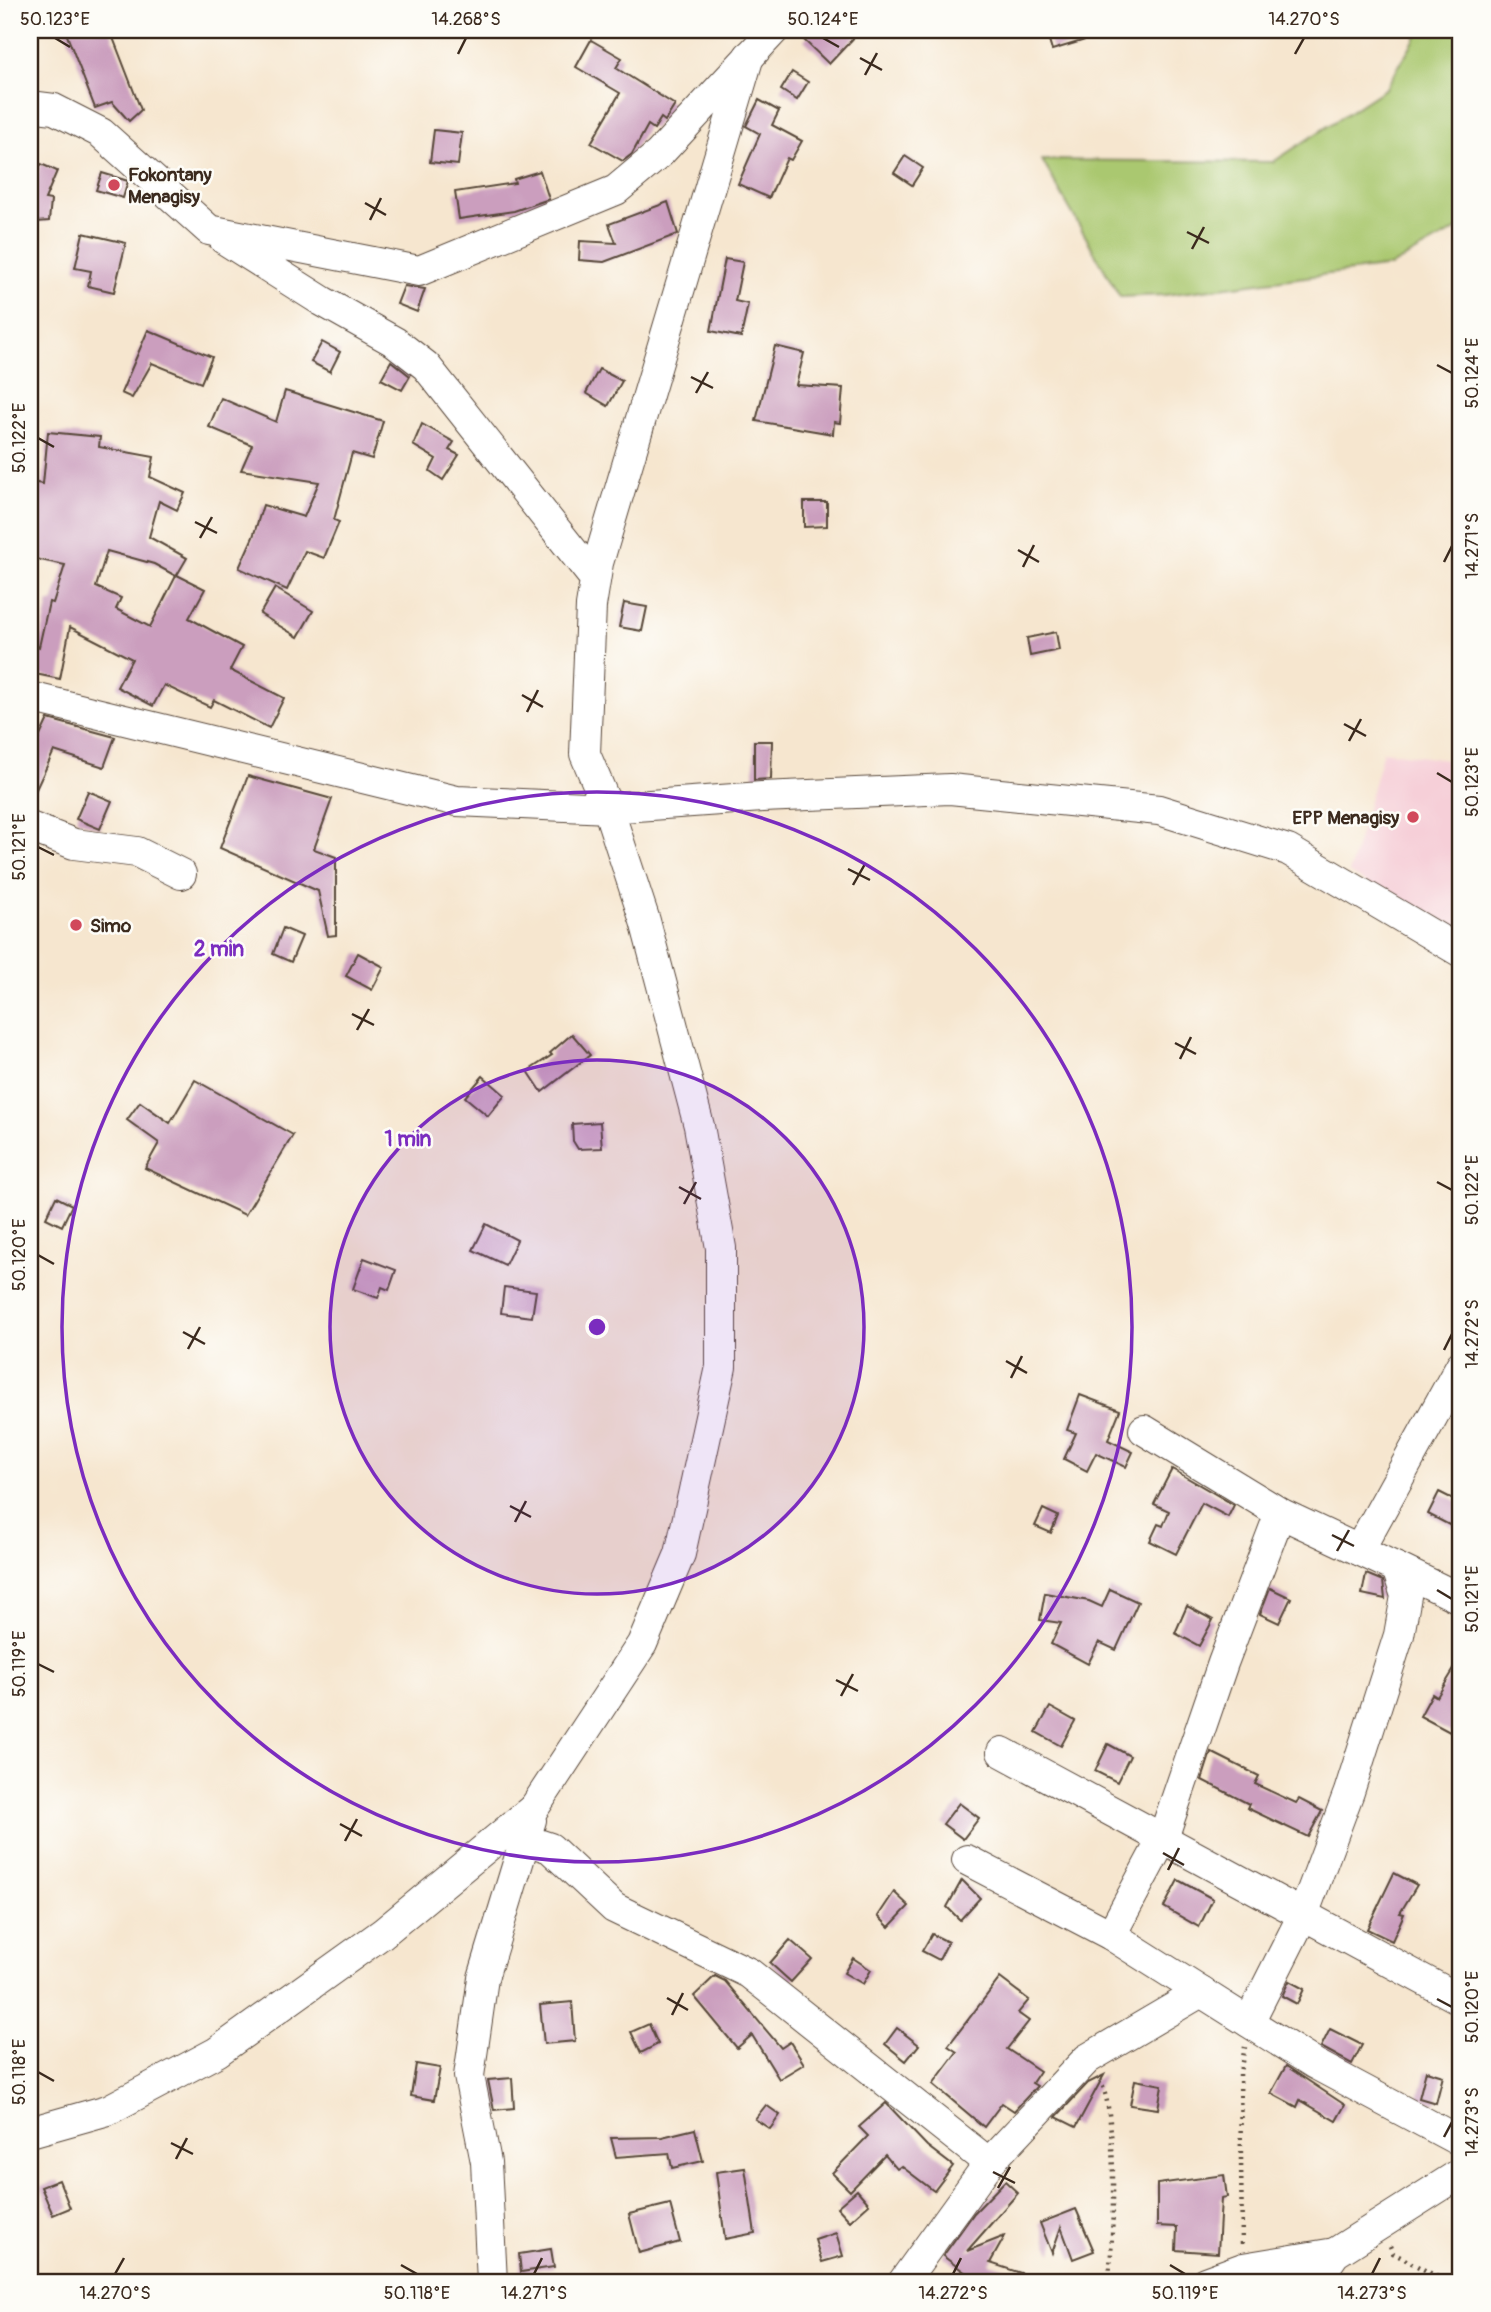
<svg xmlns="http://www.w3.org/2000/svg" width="1491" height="2312" viewBox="0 0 1491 2312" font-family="Pangolin,sans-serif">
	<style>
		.built { fill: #f6cfd8 }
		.green { fill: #aac86f; stroke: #727946; stroke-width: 2 }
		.building { fill: #cb9ebe; fill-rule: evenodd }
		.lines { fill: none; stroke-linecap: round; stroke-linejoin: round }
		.minor-casing { stroke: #574639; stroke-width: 32 }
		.path { stroke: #574639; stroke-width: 4.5; stroke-dasharray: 2 5; stroke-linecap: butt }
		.minor { stroke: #fff; stroke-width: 30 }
		.ticks { fill: none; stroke: #3b2a1e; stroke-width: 2.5 }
		.ring { fill: none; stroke: #7b2cbf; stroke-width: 3.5 }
		.poi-dot { fill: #d1495b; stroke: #fdfcf7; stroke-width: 2.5 }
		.labels { text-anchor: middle; stroke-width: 5; stroke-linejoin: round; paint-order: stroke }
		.poi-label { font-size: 19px; font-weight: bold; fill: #3b2a1e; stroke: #fdfcf7; text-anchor: start }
		.centre { fill: #7b2cbf; stroke: #fdfcf7; stroke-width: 3.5 }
		.ring-label { font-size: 21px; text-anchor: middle; font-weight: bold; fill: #7b2cbf; stroke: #fdfcf7; stroke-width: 5; stroke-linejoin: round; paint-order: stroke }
		.neatline { fill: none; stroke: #3b2a1e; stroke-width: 2.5 }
		.ticks-label { font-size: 18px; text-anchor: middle; fill: #3b2a1e }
	</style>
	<rect width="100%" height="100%" fill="#fdfcf7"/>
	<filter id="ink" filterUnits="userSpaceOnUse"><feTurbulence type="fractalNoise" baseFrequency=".0143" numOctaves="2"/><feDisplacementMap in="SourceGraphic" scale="14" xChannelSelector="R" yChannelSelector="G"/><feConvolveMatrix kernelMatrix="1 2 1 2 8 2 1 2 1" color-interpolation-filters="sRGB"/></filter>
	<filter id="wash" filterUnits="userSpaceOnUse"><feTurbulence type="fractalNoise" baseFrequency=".00686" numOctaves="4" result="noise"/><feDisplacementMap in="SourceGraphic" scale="28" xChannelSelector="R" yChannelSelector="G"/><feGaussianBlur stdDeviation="1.57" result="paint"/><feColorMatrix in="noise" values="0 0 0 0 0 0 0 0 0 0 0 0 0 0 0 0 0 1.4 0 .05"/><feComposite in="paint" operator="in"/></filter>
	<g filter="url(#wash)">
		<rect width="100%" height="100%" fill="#f6e6cf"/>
		<polygon class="built" points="1383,751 1461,762 1461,938 1349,873"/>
		<polygon class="green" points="1420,30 1461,30 1461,227 1391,266 1165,295 1120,297 1042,160 1273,162 1386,88"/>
		<g id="blocks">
			<g class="building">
				<polygon points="65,30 110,30 141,110 129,121 112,102 95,108"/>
				<polygon points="813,30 861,30 829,64 804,40"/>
				<polygon points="1046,30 1104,30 1105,34 1052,50"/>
				<polygon points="591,40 622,58 616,68 675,105 665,121 661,118 654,129 648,125 632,154 623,161 591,143 620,93 576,67"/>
				<polygon points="792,72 808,82 797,100 781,90"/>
				<polygon points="759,100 779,111 772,125 802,141 791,160 787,158 769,198 738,184 760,134 746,126"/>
				<polygon points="434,130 462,133 458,165 430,162"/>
				<polygon points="905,156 923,168 912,185 894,173"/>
				<polygon points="41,164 57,171 45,199 51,200 49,221 36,222 31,221 35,179"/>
				<polygon points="540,171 549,199 514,211 459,219 455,192 515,183 514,179"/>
				<polygon points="102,173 128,181 123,198 96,190"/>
				<polygon points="668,202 678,234 604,262 579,260 580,241 616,243 609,224"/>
				<polygon points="83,233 126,243 114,292 88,286 91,271 75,268"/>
				<polygon points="725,259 743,262 735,301 748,304 741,337 711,331"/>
				<polygon points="404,286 425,289 417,312 397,304"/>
				<polygon points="148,330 212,357 201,383 152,363 132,398 121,393"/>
				<polygon points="322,342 340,352 330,372 311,362"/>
				<polygon points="775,346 804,353 796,385 843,388 840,423 834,422 833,434 756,421"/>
				<polygon points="391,361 410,376 402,390 381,379"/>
				<polygon points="599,369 622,381 608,406 586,393"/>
				<polygon points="285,391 383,421 372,459 352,453 334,520 339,522 324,558 305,551 287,590 239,568 253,537 263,505 304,517 319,482 241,470 252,445 209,427 221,398 276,422"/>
				<polygon points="422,424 454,442 449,450 459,455 443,480 430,471 436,459 413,445"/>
				<path d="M 48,432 L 100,437 L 99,447 L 154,457 L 150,477 L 185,493 L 177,510 L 159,501 L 149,537 L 187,558 L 177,575 L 205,589 L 189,618 L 242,647 L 230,670 L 284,698 L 269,728 L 214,700 L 210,707 L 164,685 L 153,706 L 117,687 L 132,659 L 70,627 L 60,679 L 30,673 L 35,646 L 39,647 L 49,602 L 53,603 L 65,565 L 30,558 L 30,482 L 43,484 ZM 107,551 L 154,564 L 176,576 L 150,627 L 116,609 L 121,598 L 96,587 Z"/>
				<polygon points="804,502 827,502 827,526 804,527"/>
				<polygon points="275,588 313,611 298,637 260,614"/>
				<polygon points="624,603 647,607 642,631 619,627"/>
				<polygon points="1056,632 1059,650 1030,656 1027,638"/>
				<polygon points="48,719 115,737 104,767 54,751 30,802 30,757"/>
				<polygon points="754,741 772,741 771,779 754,780"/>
				<polygon points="248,776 332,799 314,849 336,857 336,935 328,936 318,891 220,848"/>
				<polygon points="88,791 112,801 100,829 76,819"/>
				<polygon points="283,928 302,936 291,962 273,954"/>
				<polygon points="358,953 384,967 372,990 346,976"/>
				<polygon points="572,1034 590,1055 542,1092 528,1071 552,1055 550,1053"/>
				<polygon points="483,1076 505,1095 488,1116 465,1097"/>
				<polygon points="195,1080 293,1135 245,1215 145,1168 159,1143 127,1120 140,1102 170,1123"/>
				<polygon points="600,1122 602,1148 578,1149 573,1141 572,1124"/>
				<polygon points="56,1197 72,1205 62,1226 46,1218"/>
				<polygon points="486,1224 517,1240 505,1265 473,1250"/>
				<polygon points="364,1258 396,1270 389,1290 382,1287 378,1298 353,1289"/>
				<polygon points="504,1287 536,1291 532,1317 501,1313"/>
				<polygon points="1080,1395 1120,1410 1108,1440 1133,1452 1126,1467 1096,1453 1087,1471 1064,1459 1076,1433 1067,1430"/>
				<polygon points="1172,1469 1234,1505 1228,1517 1202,1503 1176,1554 1150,1541 1158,1524 1163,1526 1169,1511 1154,1504"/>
				<polygon points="1439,1492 1461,1503 1461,1531 1428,1514"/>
				<polygon points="1043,1509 1058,1516 1051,1533 1035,1526"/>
				<polygon points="1366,1574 1383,1581 1385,1599 1362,1594"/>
				<polygon points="1270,1588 1291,1598 1279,1623 1260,1614"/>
				<polygon points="1110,1589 1138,1602 1116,1650 1099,1642 1088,1664 1051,1644 1061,1623 1040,1620 1045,1593 1089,1601 1102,1607"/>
				<polygon points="1187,1606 1213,1620 1199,1646 1175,1633"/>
				<polygon points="1461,1658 1461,1738 1420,1716 1432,1694 1437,1697"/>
				<polygon points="1050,1707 1075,1721 1061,1746 1036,1732"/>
				<polygon points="1108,1744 1130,1756 1117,1782 1095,1771"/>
				<polygon points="1211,1752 1259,1776 1255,1784 1296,1803 1299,1799 1322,1811 1308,1837 1247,1808 1249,1804 1202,1780"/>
				<polygon points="959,1803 979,1818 963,1839 943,1824"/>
				<polygon points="1394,1873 1417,1885 1400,1913 1404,1914 1392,1941 1367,1929"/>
				<polygon points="962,1880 980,1898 960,1920 947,1907"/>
				<polygon points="1178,1880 1213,1899 1199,1927 1164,1907"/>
				<polygon points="894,1892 909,1906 889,1927 878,1916"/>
				<polygon points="932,1934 948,1942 939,1960 922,1951"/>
				<polygon points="790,1940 812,1959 791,1982 770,1963"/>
				<polygon points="853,1958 871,1970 863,1984 844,1973"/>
				<polygon points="715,1976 725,1981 781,2048 790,2042 804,2064 779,2079 752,2035 737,2048 694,1996"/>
				<polygon points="1000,1978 1029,2000 1018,2013 1029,2021 1007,2049 1040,2071 1032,2083 1037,2086 1014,2111 1002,2103 984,2127 933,2084 957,2052 948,2046"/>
				<polygon points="1289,1981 1304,1989 1297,2004 1282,1996"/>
				<polygon points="572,2002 575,2041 544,2044 540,2005"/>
				<polygon points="649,2024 658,2044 641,2053 631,2032"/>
				<polygon points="897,2028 919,2045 906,2061 885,2044"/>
				<polygon points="1330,2029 1362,2045 1352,2064 1321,2047"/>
				<polygon points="416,2064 440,2068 434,2100 411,2096"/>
				<polygon points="1286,2066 1345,2105 1336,2121 1300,2100 1297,2107 1271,2093"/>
				<polygon points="1426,2071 1443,2076 1436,2103 1419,2098"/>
				<polygon points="1104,2075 1076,2127 1056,2117 1088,2083"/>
				<polygon points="512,2078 514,2108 494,2110 488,2080"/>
				<polygon points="1135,2080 1162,2085 1158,2109 1130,2105"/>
				<polygon points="886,2103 927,2146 953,2166 934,2191 901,2166 897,2169 885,2155 850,2191 832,2173 868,2136 859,2127"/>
				<polygon points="766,2105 780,2115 770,2129 755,2119"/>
				<polygon points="695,2129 703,2161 672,2168 669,2153 616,2157 611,2138 662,2137"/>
				<polygon points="745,2168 755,2233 725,2239 716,2172"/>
				<polygon points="1224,2175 1227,2197 1221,2198 1218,2253 1176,2250 1177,2227 1157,2226 1157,2184"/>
				<polygon points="59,2180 70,2208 53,2215 41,2187"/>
				<polygon points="1005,2181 1018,2193 967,2251 1005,2236 990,2263 1039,2279 1038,2282 978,2282 943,2256 974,2213"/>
				<polygon points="857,2190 869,2204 850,2221 837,2207"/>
				<polygon points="670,2204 680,2242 639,2253 629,2214"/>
				<polygon points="1076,2209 1094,2251 1073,2259 1061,2227 1052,2253 1040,2223"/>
				<polygon points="836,2233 843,2256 822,2262 815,2240"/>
				<polygon points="551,2249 554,2267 521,2272 519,2254"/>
			</g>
		</g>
	</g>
	<g filter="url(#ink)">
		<use href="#blocks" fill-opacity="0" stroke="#574639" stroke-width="2"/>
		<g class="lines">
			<defs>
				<g id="minor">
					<polyline points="30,106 54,109 101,133 209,230 419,271 616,190 659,154 774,30"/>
					<polyline points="224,239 322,301 395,342 426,366 595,579"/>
					<polyline points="30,697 457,801 608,808 762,797 950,789 1159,810 1288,850 1461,952"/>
					<polyline points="30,827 74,844 137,852 181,874"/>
					<polyline points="1144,1430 1280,1513 1397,1568 1406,1596 1399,1635 1349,1792 1303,1915 1249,2022"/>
					<polyline points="1359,1550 1461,1365"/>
					<polyline points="1397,1568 1461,1599"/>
					<polyline points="1002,1752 1461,2000"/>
					<polyline points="526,1840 550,1848 614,1908 749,1973 989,2163"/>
					<polyline points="967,1860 1111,1935 1201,1992"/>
					<polyline points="1111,1935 1163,1838 1223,1663 1280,1513"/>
					<polyline points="30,2132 108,2110 217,2052 383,1933 534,1808 642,1644 680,1554 721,1367 721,1248 699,1126 645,921 608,808 585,754 591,606 598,563 749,56"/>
					<polyline points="492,2282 486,2162 469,2076 483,1978 531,1820"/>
					<polyline points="903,2282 989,2163 1087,2059 1201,1992 1315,2064 1461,2142"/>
					<polyline points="1205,2282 1243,2268 1335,2253"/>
					<polyline points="1315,2282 1335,2253 1461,2173"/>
				</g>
			</defs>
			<use href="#minor" class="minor-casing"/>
			<g class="path">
				<path d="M 1100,2080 C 1118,2111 1114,2244 1108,2282"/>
				<polyline points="1242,2244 1240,2072 1245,2047"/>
				<polyline points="1390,2246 1393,2253 1447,2282"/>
			</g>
			<use href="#minor" class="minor"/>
		</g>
	</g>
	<path class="ticks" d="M 55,38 L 70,47M 823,38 L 839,47M 458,54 L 466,38M 1295,54 L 1304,38M 860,58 L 882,70M 865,75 L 877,53M 365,203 L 386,215M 370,220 L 381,198M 1187,232 L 1209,243M 1192,249 L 1204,227M 1437,365 L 1452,373M 691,377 L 713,388M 696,393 L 708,372M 38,438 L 54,447M 195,522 L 217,533M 200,538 L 212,517M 1018,550 L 1039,562M 1444,562 L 1452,546M 1023,567 L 1034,545M 522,695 L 543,707M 527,712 L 538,690M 1344,724 L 1366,736M 1349,741 L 1361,719M 1437,773 L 1452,782M 38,847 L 54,855M 848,869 L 870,880M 853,885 L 865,864M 352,1014 L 374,1025M 357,1030 L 369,1009M 1175,1043 L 1196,1054M 1180,1059 L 1191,1037M 1437,1182 L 1452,1190M 679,1187 L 701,1199M 684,1204 L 696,1182M 38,1255 L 54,1264M 183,1332 L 205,1344M 188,1349 L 200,1327M 1444,1350 L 1452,1334M 1006,1361 L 1027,1373M 1011,1378 L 1022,1356M 510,1506 L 531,1517M 515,1522 L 526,1501M 1332,1535 L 1354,1546M 1337,1551 L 1349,1530M 1437,1590 L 1452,1599M 38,1664 L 54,1672M 836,1680 L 858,1691M 841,1696 L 853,1674M 340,1824 L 362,1836M 345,1841 L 357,1819M 1163,1853 L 1184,1865M 1168,1870 L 1179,1848M 667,1998 L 688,2010M 1437,1999 L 1452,2007M 672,2015 L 683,1993M 38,2072 L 54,2081M 1444,2137 L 1452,2122M 171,2143 L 193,2154M 176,2159 L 187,2138M 993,2172 L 1015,2183M 998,2188 L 1010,2167M 401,2265 L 417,2274M 1170,2265 L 1185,2274M 115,2274 L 124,2258M 534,2274 L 542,2258M 953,2274 L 961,2258M 1372,2274 L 1380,2258"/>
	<circle cx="597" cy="1327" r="267" fill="#7b2cbf" fill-opacity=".12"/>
	<g class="ring">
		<circle cx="597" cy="1327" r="267"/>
		<circle cx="597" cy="1327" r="535"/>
	</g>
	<g class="poi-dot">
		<circle cx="114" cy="185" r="7"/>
		<circle cx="1413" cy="817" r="7"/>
		<circle cx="76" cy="925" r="7"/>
	</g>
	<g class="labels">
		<g class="poi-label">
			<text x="128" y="181">Fokontany<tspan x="128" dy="22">Menagisy</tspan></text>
			<text x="1399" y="824" text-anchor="end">EPP Menagisy</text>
			<text x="90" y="932">Simo</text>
		</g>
	</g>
	<circle cx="597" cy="1327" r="10" class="centre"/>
	<g class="ring-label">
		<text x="219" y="956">2 min</text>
		<text x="408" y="1146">1 min</text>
	</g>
	<rect width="1491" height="2312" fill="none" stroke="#fdfcf7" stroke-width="77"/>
	<rect x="38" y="38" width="1414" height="2236" class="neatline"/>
	<g class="ticks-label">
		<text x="55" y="25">50.123°E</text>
		<text x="466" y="25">14.268°S</text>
		<text x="823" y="25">50.124°E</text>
		<text x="1304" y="25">14.270°S</text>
		<text transform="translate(1472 373) rotate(-90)" y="6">50.124°E</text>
		<text transform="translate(19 438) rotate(-90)" y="6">50.122°E</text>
		<text transform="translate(1472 546) rotate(-90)" y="6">14.271°S</text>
		<text transform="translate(1472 782) rotate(-90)" y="6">50.123°E</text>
		<text transform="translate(19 847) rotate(-90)" y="6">50.121°E</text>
		<text transform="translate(1472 1190) rotate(-90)" y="6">50.122°E</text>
		<text transform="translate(19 1255) rotate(-90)" y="6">50.120°E</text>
		<text transform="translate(1472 1334) rotate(-90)" y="6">14.272°S</text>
		<text transform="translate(1472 1599) rotate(-90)" y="6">50.121°E</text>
		<text transform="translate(19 1664) rotate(-90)" y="6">50.119°E</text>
		<text transform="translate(1472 2007) rotate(-90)" y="6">50.120°E</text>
		<text transform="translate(19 2072) rotate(-90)" y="6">50.118°E</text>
		<text transform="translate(1472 2122) rotate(-90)" y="6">14.273°S</text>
		<text x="115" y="2299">14.270°S</text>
		<text x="417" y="2299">50.118°E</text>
		<text x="534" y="2299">14.271°S</text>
		<text x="953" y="2299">14.272°S</text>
		<text x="1185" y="2299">50.119°E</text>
		<text x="1372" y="2299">14.273°S</text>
	</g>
</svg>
